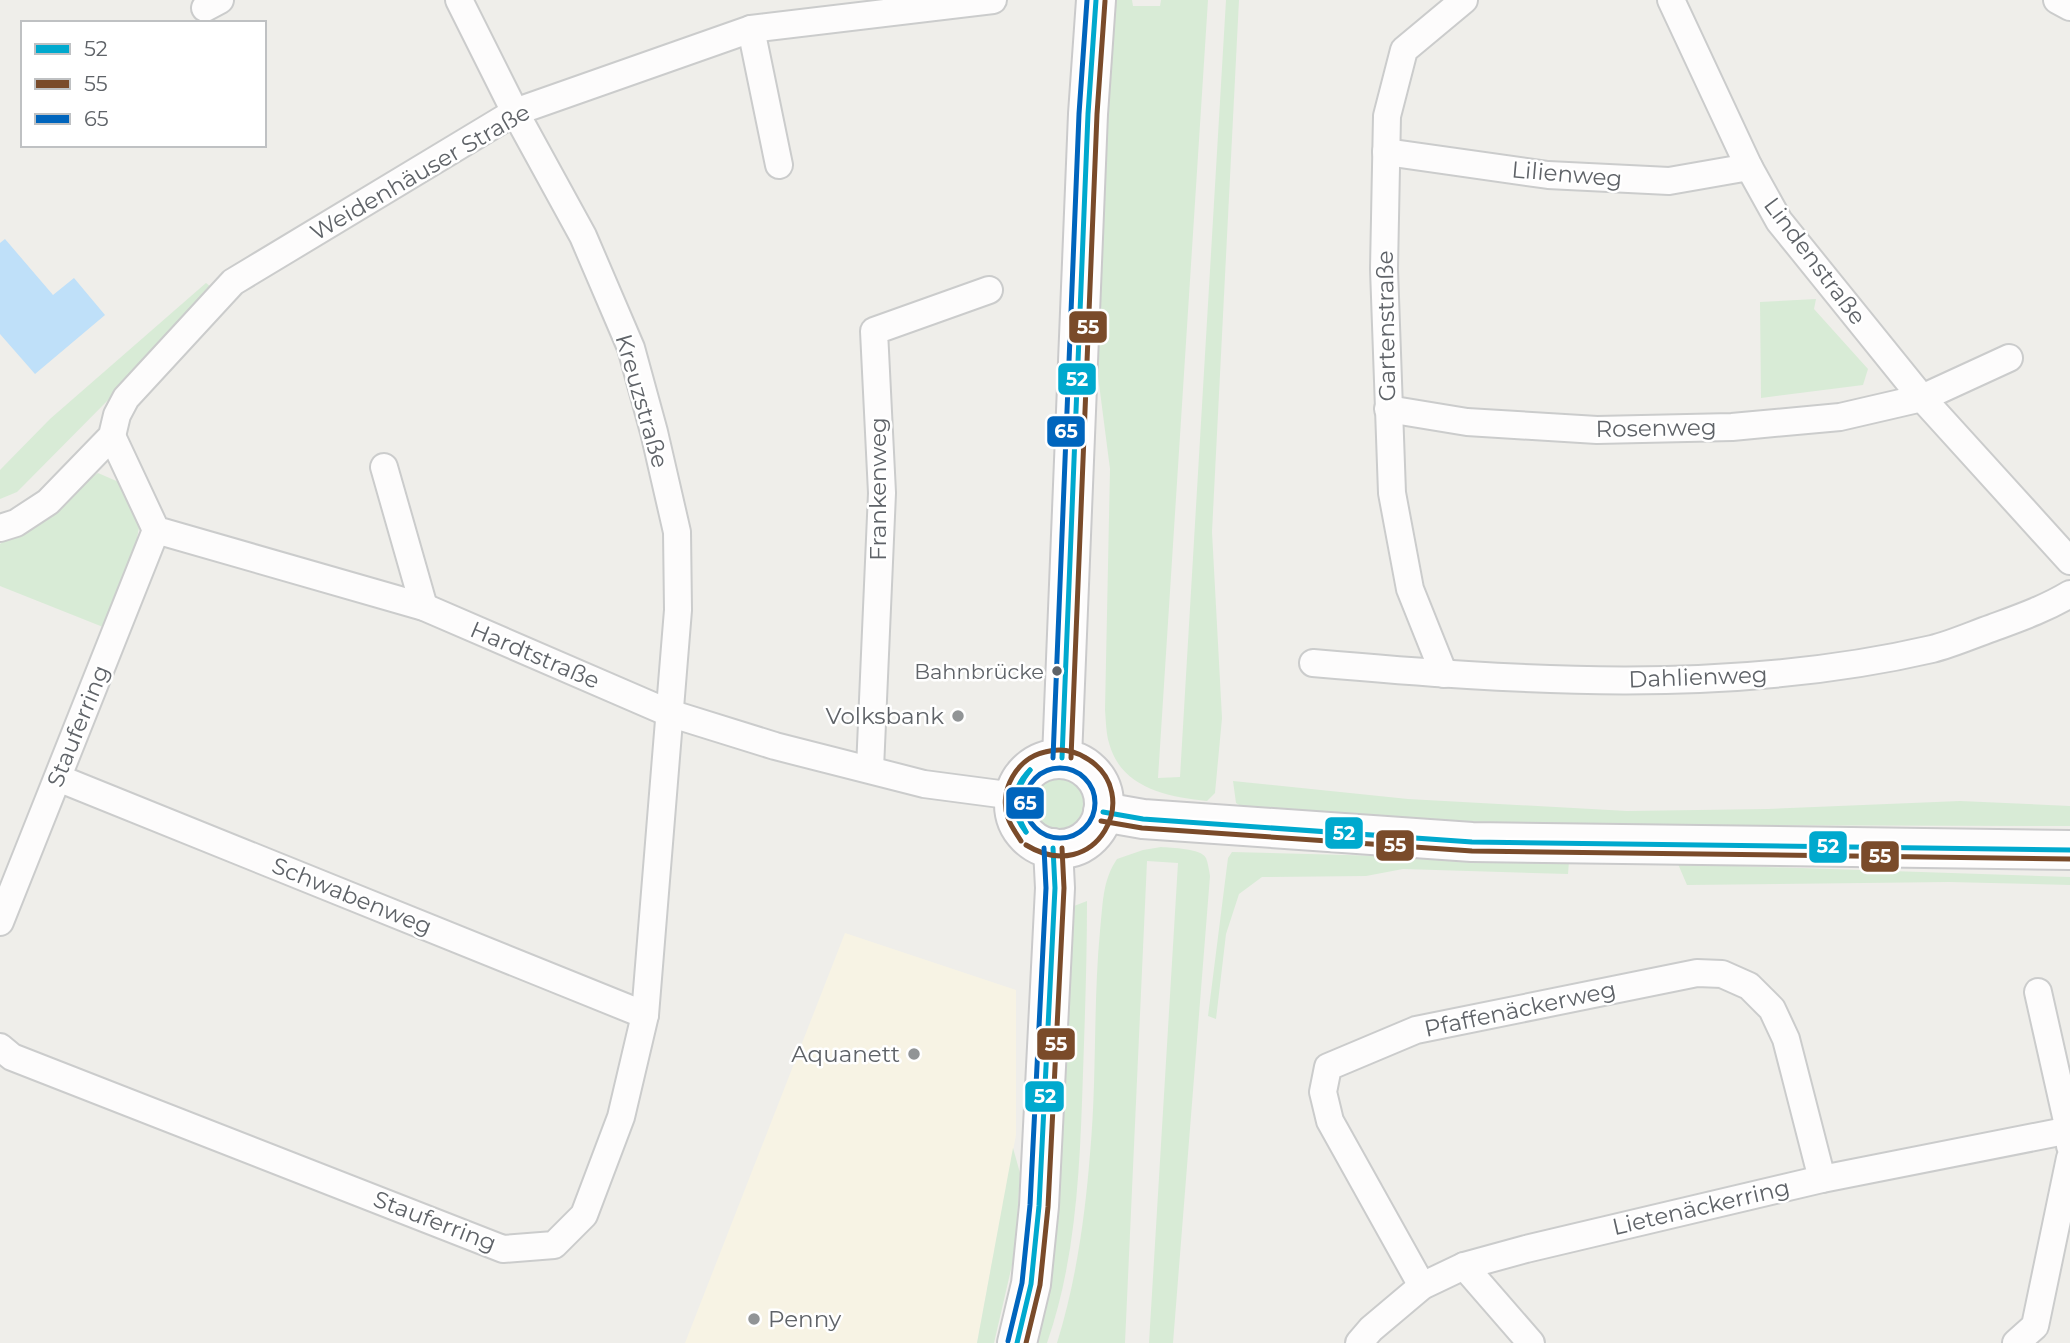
<svg xmlns="http://www.w3.org/2000/svg" width="2070" height="1343" viewBox="0 0 2070 1343" font-family="Montserrat,sans-serif">
	<style>
		.commercial { fill: #f7f3e4 }
		.green { fill: #d8ebd6 }
		.water { fill: #bfe0f9 }
		.lines { fill: none; stroke-linecap: round; stroke-linejoin: round }
		.street-casing { stroke: #cbcccc; stroke-width: 30 }
		.secondary-casing { stroke: #cacacb; stroke-width: 42 }
		.street { stroke: #fdfcfc; stroke-width: 26 }
		.secondary { stroke: #fdfcfc; stroke-width: 38 }
		.bus-1-casing { stroke: #fff; stroke-width: 10 }
		.bus-2-casing { stroke: #fff; stroke-width: 10 }
		.bus-3-casing { stroke: #fff; stroke-width: 10 }
		.bus-1 { stroke: #00a9ce; stroke-width: 5 }
		.bus-2 { stroke: #7a4b2a; stroke-width: 5 }
		.bus-3 { stroke: #0065bd; stroke-width: 5 }
		.bus-dot { fill: #5f6368; stroke: #fff; stroke-width: 2.5 }
		.poi-dot { fill: #919496; stroke: #fff; stroke-width: 2.5 }
		.labels { text-anchor: middle; stroke-width: 5; stroke-linejoin: round; paint-order: stroke }
		.bus-label { font-size: 21px; fill: #5f6368; stroke: #fff; text-anchor: end }
		.street-label { font-size: 23px; fill: #5f6368; stroke: #fff }
		.poi-label { font-size: 23px; fill: #5f6368; stroke: #fff; text-anchor: end }
		.line-badge { stroke: #fff; stroke-width: 2.5 }
		.badge-label { font-size: 19px; text-anchor: middle; font-weight: bold; fill: #fff }
	</style>
	<rect width="100%" height="100%" fill="#efeeea"/>
	<polygon class="commercial" points="845,933 1016,990 1016,1135 977,1343 685,1343"/>
	<g class="green">
		<path d="M 1114,0 L 1132,0 L 1133,6 L 1160,6 L 1161,0 L 1208,0 L 1158,778 L 1180,777 L 1226,0 L 1239,0 L 1212,532 L 1222,718 L 1215,793 L 1207,801 C 1167,797 1121,788 1109,743 C 1106,733 1106,721 1105,710 L 1110,469 L 1098,376 L 1107,103 Z"/>
		<polygon points="206,283 216,291 17,492 0,499 0,470 50,419"/>
		<polygon points="1816,299 1814,309 1868,369 1863,385 1761,398 1760,302"/>
		<polygon points="98,473 121,483 141,518 136,543 103,627 0,586 0,544 58,499"/>
		<circle cx="1060" cy="804" r="28"/>
		<polygon points="1233,781 1408,799 1627,811 1768,809 1960,801 2070,806 2070,826 1708,825 1447,822 1249,811 1236,803"/>
		<path d="M 1161,847 C 1171,848 1201,848 1206,858 C 1208,863 1209,870 1210,876 L 1173,1343 L 1149,1343 L 1178,863 L 1147,861 L 1125,1343 L 1057,1343 C 1076,1282 1085,1217 1090,1154 C 1097,1080 1093,1005 1100,931 C 1103,905 1102,881 1117,859 L 1143,850 Z"/>
		<polygon points="1232,852 1569,861 1568,874 1403,869 1366,876 1262,877 1239,894 1226,934 1216,1019 1208,1016 1228,858"/>
		<polygon points="1678,864 2070,877 2070,885 1949,882 1687,885"/>
		<path d="M 1087,901 C 1087,958 1085,1015 1083,1073 C 1080,1163 1077,1257 1047,1343 L 1028,1343 L 1043,1289 L 1061,1170 L 1074,906 Z"/>
		<polygon points="1013,1148 1020,1173 1015,1252 994,1343 977,1343"/>
	</g>
	<polygon class="water" points="5,239 53,295 74,278 105,315 35,374 0,334 0,243"/>
	<g class="lines">
		<defs>
			<g id="street">
				<polyline points="1671,0 1749,167 1779,221 1922,398 2070,561"/>
				<polyline points="2057,0 2070,7"/>
				<polyline points="205,8 220,0"/>
				<polyline points="751,29 779,165"/>
				<polyline points="1386,152 1548,175 1669,181 1749,167"/>
				<polyline points="1388,409 1467,422 1597,430 1732,427 1840,417 1922,398 2009,358"/>
				<polyline points="112,436 156,530 424,607 669,713 775,746 924,784 1015,796"/>
				<polyline points="384,467 424,607"/>
				<polyline points="0,528 16,523 48,502 112,436 117,415 126,398 233,282 515,112 751,29 993,0"/>
				<path d="M 1313,663 C 1518,681 1730,696 1932,649 C 1952,644 1972,635 1992,628 C 2019,618 2045,609 2070,594"/>
				<polyline points="1444,674 1410,589 1392,493 1384,269 1387,116 1404,50 1464,0"/>
				<polyline points="870,769 882,493 874,331 989,290"/>
				<polyline points="58,778 645,1015"/>
				<polyline points="0,922 156,530"/>
				<polyline points="2038,992 2069,1130 2070,1146"/>
				<polyline points="0,1047 12,1057 503,1249 554,1245 584,1215 621,1117 645,1015 678,610 677,532 654,432 631,348 583,236 515,112 459,0"/>
				<polyline points="1464,1266 1531,1343"/>
				<polyline points="1422,1286 1330,1121 1323,1092 1328,1067 1416,1030 1697,973 1722,974 1749,986 1772,1009 1786,1039 1822,1179"/>
				<polyline points="1359,1343 1371,1329 1422,1286 1464,1266 1526,1249 1822,1179 2070,1130"/>
				<polyline points="2016,1343 2035,1326 2070,1158"/>
			</g>
			<g id="secondary">
				<polyline points="1062,758 1088,114 1096,0"/>
				<circle cx="1059" cy="804" r="45"/>
				<polyline points="1103,812 1143,819 1472,842 2070,850"/>
				<polyline points="1017,1343 1031,1284 1039,1206 1055,888 1053,848"/>
			</g>
		</defs>
		<use href="#street" class="street-casing"/>
		<use href="#secondary" class="secondary-casing"/>
		<use href="#street" class="street"/>
		<use href="#secondary" class="secondary"/>
		<defs>
			<g id="bus-1">
				<polyline points="1062,758 1088,114 1096,0"/>
				<polyline points="1103,812 1143,819 1472,842 2070,850"/>
				<path d="M 1026,832 C 1009,811 1012,788 1030,770"/>
				<path d="M 1026,832 C 1012,807 1013,792 1030,770"/>
				<polyline points="1017,1343 1031,1284 1039,1206 1055,888 1053,848"/>
			</g>
			<g id="bus-2">
				<polyline points="1071,758 1097,114 1105,1"/>
				<polyline points="1101,821 1142,828 1472,851 2070,859"/>
				<path d="M 1021,841 C 1017,834 1011,827 1008,818 C 998,791 1017,758 1045,752 C 1060,748 1073,750 1086,758 C 1146,793 1096,888 1026,845"/>
				<polyline points="1026,1343 1040,1285 1048,1207 1064,888 1062,848"/>
			</g>
			<g id="bus-3">
				<polyline points="1053,758 1079,114 1087,0"/>
				<circle cx="1060" cy="803" r="35"/>
				<polyline points="1008,1341 1022,1283 1030,1205 1046,888 1044,848"/>
			</g>
		</defs>
		<use href="#bus-1" class="bus-1-casing"/>
		<use href="#bus-2" class="bus-2-casing"/>
		<use href="#bus-3" class="bus-3-casing"/>
		<use href="#bus-1" class="bus-1"/>
		<use href="#bus-2" class="bus-2"/>
		<use href="#bus-3" class="bus-3"/>
	</g>
	<circle class="bus-dot" cx="1057" cy="671" r="6"/>
	<g class="poi-dot">
		<circle cx="958" cy="716" r="7"/>
		<circle cx="914" cy="1054" r="7"/>
		<circle cx="754" cy="1319" r="7"/>
	</g>
	<g class="labels">
		<g class="bus-label">
			<text x="1044" y="679">Bahnbrücke</text>
		</g>
		<g class="street-label">
			<text transform="translate(420 172) rotate(-30)" y="8">Weidenhäuser Straße</text>
			<text transform="translate(1567 174) rotate(5)" y="8">Lilienweg</text>
			<text transform="translate(1815 261) rotate(53)" y="8">Lindenstraße</text>
			<text transform="translate(1386 326) rotate(-91)" y="8">Gartenstraße</text>
			<text transform="translate(642 401) rotate(74)" y="8">Kreuzstraße</text>
			<text transform="translate(1656 428) rotate(-1)" y="8">Rosenweg</text>
			<text transform="translate(878 489) rotate(-90)" y="8">Frankenweg</text>
			<text transform="translate(535 655) rotate(23)" y="8">Hardtstraße</text>
			<text transform="translate(1698 677) rotate(-2)" y="8">Dahlienweg</text>
			<text transform="translate(78 726) rotate(-68)" y="8">Stauferring</text>
			<text transform="translate(352 896) rotate(22)" y="8">Schwabenweg</text>
			<text transform="translate(1520 1009) rotate(-12)" y="8">Pfaffenäckerweg</text>
			<text transform="translate(1701 1207) rotate(-13)" y="8">Lietenäckerring</text>
			<text transform="translate(435 1221) rotate(21)" y="8">Stauferring</text>
		</g>
		<g class="poi-label">
			<text x="944" y="724">Volksbank</text>
			<text x="900" y="1062">Aquanett</text>
			<text x="768" y="1327" text-anchor="start">Penny</text>
		</g>
	</g>
	<g class="line-badge">
		<rect x="1068" y="310" width="40" height="34" rx="7" fill="#7a4b2a"/>
		<rect x="1057" y="362" width="40" height="34" rx="7" fill="#00a9ce"/>
		<rect x="1046" y="415" width="40" height="33" rx="7" fill="#0065bd"/>
		<rect x="1005" y="786" width="40" height="34" rx="7" fill="#0065bd"/>
		<rect x="1324" y="816" width="40" height="34" rx="7" fill="#00a9ce"/>
		<rect x="1375" y="829" width="40" height="33" rx="7" fill="#7a4b2a"/>
		<rect x="1808" y="830" width="40" height="34" rx="7" fill="#00a9ce"/>
		<rect x="1860" y="840" width="40" height="33" rx="7" fill="#7a4b2a"/>
		<rect x="1036" y="1027" width="40" height="34" rx="7" fill="#7a4b2a"/>
		<rect x="1024" y="1080" width="41" height="33" rx="7" fill="#00a9ce"/>
	</g>
	<g class="badge-label">
		<text x="1088" y="334">55</text>
		<text x="1077" y="386">52</text>
		<text x="1066" y="438">65</text>
		<text x="1025" y="810">65</text>
		<text x="1344" y="840">52</text>
		<text x="1395" y="852">55</text>
		<text x="1828" y="853">52</text>
		<text x="1880" y="863">55</text>
		<text x="1056" y="1051">55</text>
		<text x="1045" y="1103">52</text>
	</g>
	<rect x="21" y="21" width="245" height="126" fill="#ffffff" stroke="#bfc1c3" stroke-width="2"/>
	<rect x="35" y="44" width="35" height="10" fill="#00a9ce" stroke="#bfc1c3" stroke-width="2"/>
	<text x="84" y="56" font-size="21" fill="#5f6368">52</text>
	<rect x="35" y="79" width="35" height="10" fill="#7a4b2a" stroke="#bfc1c3" stroke-width="2"/>
	<text x="84" y="91" font-size="21" fill="#5f6368">55</text>
	<rect x="35" y="114" width="35" height="10" fill="#0065bd" stroke="#bfc1c3" stroke-width="2"/>
	<text x="84" y="126" font-size="21" fill="#5f6368">65</text>
</svg>
